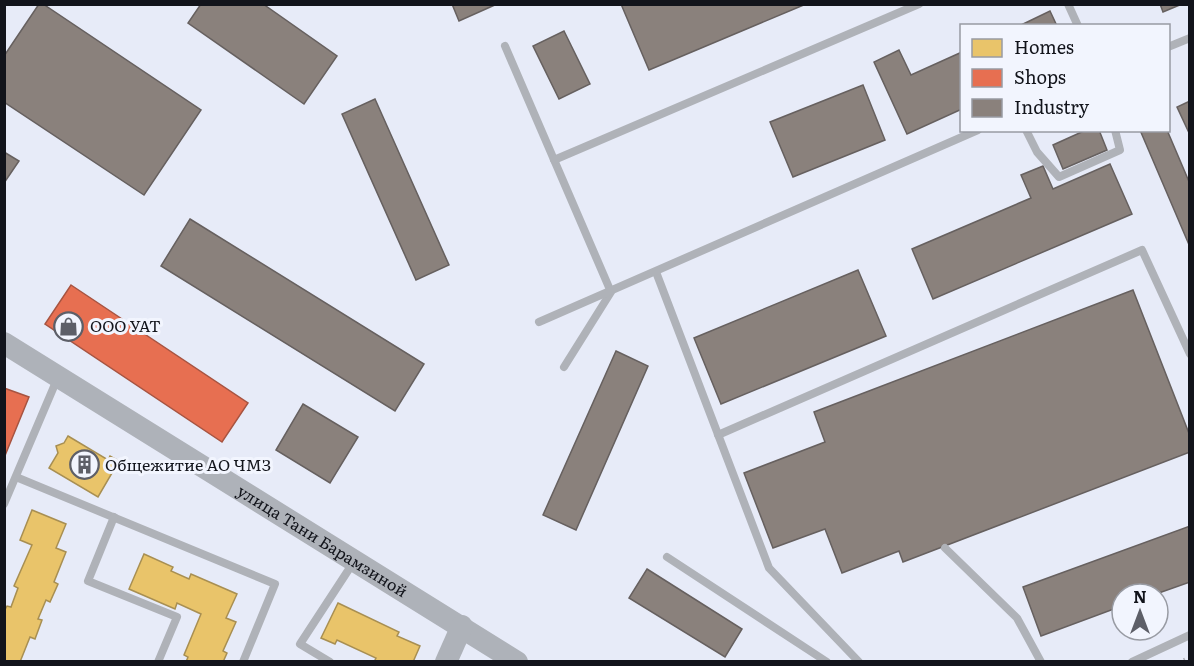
<svg xmlns="http://www.w3.org/2000/svg" width="1194" height="666" viewBox="0 0 1194 666" font-family="Literata,serif">
	<style>
		.homes { fill: #e9c46a; stroke: #a88f52; stroke-width: 1.5 }
		.shops { fill: #e76f51; stroke: #a75441; stroke-width: 1.5 }
		.industry { fill: #8a817c; stroke: #66605f; stroke-width: 1.5 }
		.lines { fill: none; stroke-linecap: round; stroke-linejoin: round }
		.path { stroke: #abadb4; stroke-width: 3; stroke-dasharray: 1.5 4.5; stroke-linecap: butt }
		.lane { stroke: #afb2b8; stroke-width: 8 }
		.secondary { stroke: #aeb2b9; stroke-width: 22 }
		.labels { text-anchor: middle; stroke-width: 6; stroke-linejoin: round; paint-order: stroke }
		.poi-label { font-size: 16px; fill: #12141b; stroke: #f2f5fe; text-anchor: start }
		.street-label { font-size: 16px; fill: #12141b; stroke: #f2f5fe }
	</style>
	<rect width="100%" height="100%" fill="#e7ebf8"/>
	<g class="homes">
		<polygon points="68,436 108,460 110,456 119,461 98,497 49,468 58,453 56,446 64,443"/>
		<polygon points="32,510 66,524 56,548 66,552 54,582 58,584 50,602 46,600 38,619 42,620 35,639 30,637 20,662 4,662 4,611 7,606 11,607 18,588 14,586 32,545 20,540"/>
		<polygon points="144,554 173,567 171,571 189,579 191,574 237,594 226,618 236,622 223,651 227,653 223,662 186,662 188,657 184,655 201,614 177,603 175,609 129,589"/>
		<polygon points="338,603 399,632 397,636 420,646 413,662 374,662 376,658 337,640 335,644 321,638"/>
	</g>
	<g class="shops">
		<polygon points="71,285 248,403 222,442 45,324"/>
		<polygon points="4,388 29,397 4,458"/>
	</g>
	<g class="industry">
		<polygon points="39,4 43,4 201,110 144,195 4,102 4,56"/>
		<polygon points="201,4 263,4 337,56 304,104 188,23"/>
		<polygon points="452,4 497,4 459,21"/>
		<polygon points="621,4 806,4 649,70"/>
		<polygon points="1160,4 1182,4 1163,12"/>
		<polygon points="1050,11 1057,26 1019,26"/>
		<polygon points="564,31 590,84 559,99 533,46"/>
		<polygon points="899,50 911,75 962,52 962,109 907,134 874,62"/>
		<polygon points="863,85 885,140 793,177 770,122"/>
		<polygon points="375,99 449,265 416,280 342,114"/>
		<polygon points="1190,101 1190,135 1177,107"/>
		<polygon points="1086,130 1099,130 1107,150 1063,169 1053,145"/>
		<polygon points="1140,130 1167,130 1190,184 1190,247"/>
		<polygon points="4,152 19,161 4,183"/>
		<polygon points="1110,164 1132,214 933,299 912,249 1031,198 1021,175 1043,166 1053,189"/>
		<polygon points="190,219 424,364 395,411 161,266"/>
		<polygon points="858,270 886,336 721,404 694,338"/>
		<polygon points="1133,290 1190,436 1190,452 903,562 899,551 842,573 825,529 773,548 744,473 825,442 814,412"/>
		<polygon points="616,351 648,366 576,530 543,515"/>
		<polygon points="303,404 358,437 330,483 276,450"/>
		<polygon points="1190,526 1190,582 1156,594 1122,594 1122,606 1041,636 1023,587"/>
		<polygon points="647,569 742,629 725,657 629,598"/>
	</g>
	<g class="lines">
		<polyline class="path" points="1178,662 1190,657"/>
		<g class="lane">
			<polyline points="1068,4 1078,26"/>
			<polyline points="505,46 611,292 564,367"/>
			<polyline points="1168,47 1190,38"/>
			<polyline points="1026,130 1037,152 1059,177 1120,150 1115,130"/>
			<polyline points="554,160 919,4"/>
			<polyline points="656,272 769,568 859,662"/>
			<polyline points="539,322 978,130"/>
			<polyline points="718,435 1142,250 1190,354"/>
			<polyline points="16,477 275,584 243,662"/>
			<polyline points="4,504 58,377"/>
			<polyline points="114,517 88,581 177,617 158,662"/>
			<polyline points="945,548 1017,618 1041,662"/>
			<polyline points="667,557 827,662"/>
			<polyline points="330,662 300,644 353,563"/>
			<polyline points="1132,662 1190,635"/>
		</g>
		<g class="secondary">
			<path id="s1" d="M 4,343 L 517,662"/>
			<polyline points="446,662 462,626"/>
		</g>
	</g>
	<defs>
		<symbol id="shop-ring" viewBox="-11 -11 22 22"><circle r="9.5" fill="#f2f5fe" stroke="#5d5f68" stroke-width="1.5"/><path d="M-5-2.5h2.3a2.7 3.5 0 0 1 5.4 0H5L5.5 6h-11ZM-1.5-2.5h3a1.5 2.3 0 0 0-3 0Z" fill="#5d5f68"/></symbol>
		<symbol id="building-ring" viewBox="-11 -11 22 22"><circle r="9.5" fill="#f2f5fe" stroke="#5d5f68" stroke-width="1.5"/><path d="M-4-6H4V6H1V3H-1V6H-4ZM-2.5-4.3h1.7v1.8h-1.7ZM.8-4.3h1.7v1.8H.8ZM-2.5-1h1.7V.8h-1.7ZM.8-1h1.7V.8H.8Z" fill="#5d5f68"/></symbol>
	</defs>
	<g fill-rule="evenodd">
		<use href="#shop-ring" x="52" y="310" width="33" height="33"/>
		<use href="#building-ring" x="68" y="448" width="33" height="33"/>
	</g>
	<g class="labels">
		<g class="poi-label">
			<text x="90" y="332">ООО УАТ</text>
			<text x="105" y="471">Общежитие АО ЧМЗ</text>
		</g>
		<g class="street-label">
			<text dy="6" stroke="none"><textPath href="#s1" startOffset="375">улица Тани Барамзиной</textPath></text>
		</g>
	</g>
	<rect width="1194" height="666" fill="none" stroke="#12141b" stroke-width="12"/>
	<rect x="960" y="24" width="210" height="108" fill="#f2f5fe" stroke="#989ba3" stroke-width="1.5"/>
	<rect x="972" y="39" width="30" height="18" fill="#e9c46a" stroke="#989ba3" stroke-width="1.5"/>
	<text x="1014" y="54" font-size="18" fill="#12141b">Homes</text>
	<rect x="972" y="69" width="30" height="18" fill="#e76f51" stroke="#989ba3" stroke-width="1.5"/>
	<text x="1014" y="84" font-size="18" fill="#12141b">Shops</text>
	<rect x="972" y="99" width="30" height="18" fill="#8a817c" stroke="#989ba3" stroke-width="1.5"/>
	<text x="1014" y="114" font-size="18" fill="#12141b">Industry</text>
	<g transform="translate(1140 612)"><circle r="28" fill="#f2f5fe" stroke="#989ba3" stroke-width="1.5"/>
	<path d="M0-4.5L10 22L0 15L-10 22Z" fill="#5d5f68"/>
	<text y="-9" font-size="16" font-weight="bold" text-anchor="middle" fill="#12141b">N</text>
	</g>
</svg>
